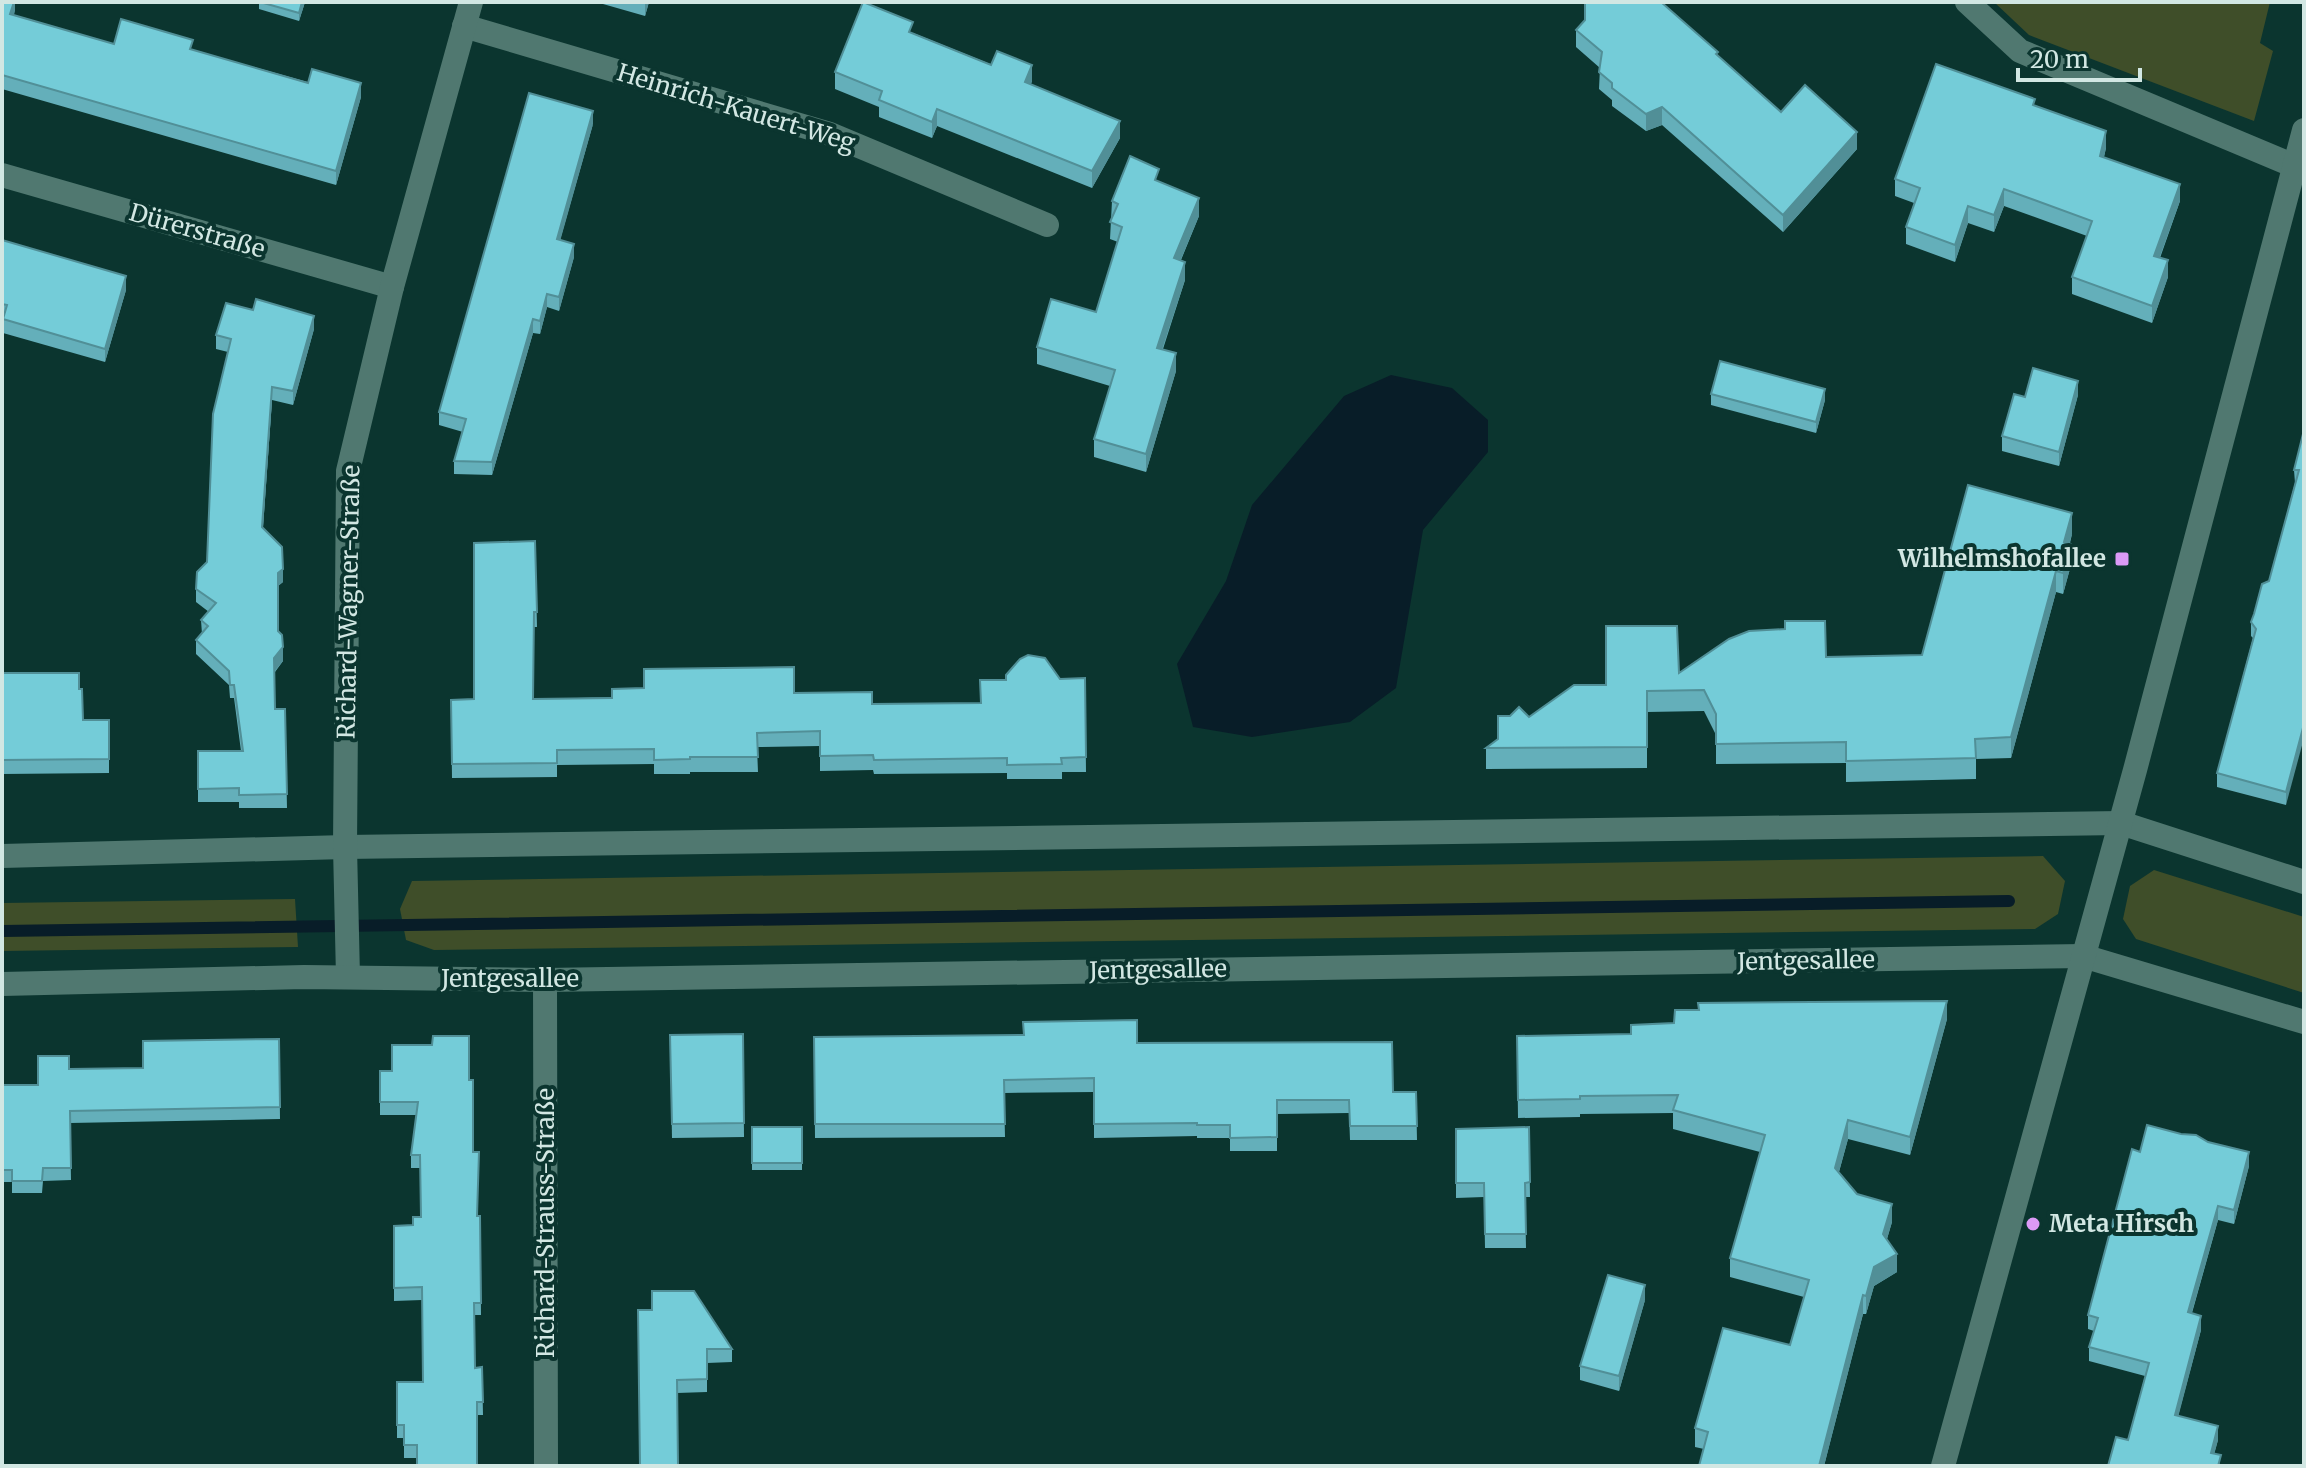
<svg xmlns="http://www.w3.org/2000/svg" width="2306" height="1468" viewBox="0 0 2306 1468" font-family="Merriweather,serif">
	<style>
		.green { fill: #3f4e29 }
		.water { fill: #081d28 }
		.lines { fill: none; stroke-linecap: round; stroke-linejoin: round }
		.stream { stroke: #081d28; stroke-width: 12 }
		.street { stroke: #507870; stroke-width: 24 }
		.wall { fill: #64afba }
		.shaded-wall { fill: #518f97 }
		.building { fill: #74ccd8; stroke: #518f97; stroke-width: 2 }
		.poi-dot { fill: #db9af6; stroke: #0b352f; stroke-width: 3 }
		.labels { text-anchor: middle; stroke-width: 8; stroke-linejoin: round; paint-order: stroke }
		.street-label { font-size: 24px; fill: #d2e7e3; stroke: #0b352f }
		.poi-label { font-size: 24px; font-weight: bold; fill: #d2e7e3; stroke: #0b352f; text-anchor: end }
	</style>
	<rect width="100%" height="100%" fill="#0b352f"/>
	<g class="green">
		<polygon points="1994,2 2270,2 2260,43 2273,51 2254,121 2029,35"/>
		<polygon points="2043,856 2065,881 2058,914 2035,929 434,950 406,940 400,909 412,881"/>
		<polygon points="2154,870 2304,917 2304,993 2136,939 2123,919 2130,886"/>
		<polygon points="295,899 298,947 2,951 2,903"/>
	</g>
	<polygon class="water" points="1391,375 1452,388 1488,420 1488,452 1423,530 1396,688 1350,722 1252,737 1193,727 1177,664 1226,581 1252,505 1344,396"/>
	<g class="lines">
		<polyline class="stream" points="2,931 2009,901"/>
		<g class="street">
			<polyline points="1967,2 2020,51 2304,170"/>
			<polyline points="464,26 830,134 1047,225"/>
			<polyline points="2,175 392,287"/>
			<polyline points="2,856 345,847 2121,823 2304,882"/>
			<polyline points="348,977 345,847 348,471 392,287 471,2"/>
			<polyline points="545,980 546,1466"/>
			<polyline points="2,984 304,977 545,980 2083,956 2304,1022"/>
			<polyline points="1943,1466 2135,770 2304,130"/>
		</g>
	</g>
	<g class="wall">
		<polygon points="2,2 15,2 14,15 114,44 193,50 361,97 336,185 2,89"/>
		<polygon points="259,2 305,2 299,21 259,9"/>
		<polygon points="596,2 649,2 645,16"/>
		<polygon points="1585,21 1718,56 1781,112 1857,149 1783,232 1662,125 1646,131 1612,106 1612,100 1599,89 1600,68 1576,47 1576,30"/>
		<polygon points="913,33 1032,81 1031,84 1120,138 1092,188 937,126 932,138 879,117 879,107 835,89 835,72"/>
		<polygon points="2035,106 2106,148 2104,157 2180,201 2160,258 2168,277 2152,323 2072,294 2072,277 2087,236 2004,206 1994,232 1968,223 1955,262 1906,244 1906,227 1914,203 1895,196 1895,179"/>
		<polygon points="593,124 560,240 574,257 559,311 547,307 540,334 533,333 492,475 454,474 454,461 463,432 439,425 439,412"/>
		<polygon points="1159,181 1199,216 1181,260 1185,280 1163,349 1176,371 1146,472 1094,457 1094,439 1110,386 1037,364 1037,347 1096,312 1118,242 1110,239 1112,201"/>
		<polygon points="2,240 126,290 105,362 3,333"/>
		<polygon points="314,329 293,405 272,400 263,528 283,582 278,586 278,631 283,661 275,672 275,709 285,709 287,808 239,808 239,802 198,802 198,751 241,751 234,698 230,698 229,685 196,654 196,640 202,634 201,620 209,612 196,602 196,589 207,562 228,352 216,349 216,335"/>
		<polygon points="1711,394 1825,400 1816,433 1711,405"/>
		<polygon points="2078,395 2059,466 2002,451 2002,436 2025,397"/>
		<polygon points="2304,430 2286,805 2217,787 2217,773 2253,638 2251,636 2251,622 2269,581 2295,483 2294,470"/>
		<polygon points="2072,534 2070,543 2071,565 2063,594 2056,592 2011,758 1976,759 1976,779 1846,782 1846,763 1716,764 1716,735 1704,711 1647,712 1647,768 1486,769 1486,748 1529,717 1606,685 1679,673 1826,657 1922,655"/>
		<polygon points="535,541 537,627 534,627 533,699 794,693 872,704 981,703 1060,679 1085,678 1086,772 1062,772 1062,779 1007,779 1007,773 874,774 873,770 820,771 820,746 757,747 758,772 690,772 690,774 654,774 654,764 557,765 557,777 452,778 451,700 474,699"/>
		<polygon points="2,673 79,689 83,720 109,720 109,773 2,774"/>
		<polygon points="1947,1019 1910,1155 1848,1139 1839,1172 1857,1194 1892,1222 1887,1239 1897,1272 1874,1286 1866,1314 1863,1314 1824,1466 1699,1466 1704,1449 1695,1447 1695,1428 1790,1345 1804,1297 1730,1277 1730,1258 1760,1152 1673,1129 1673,1113 1580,1114 1580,1117 1518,1118 1517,1036 1631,1034"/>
		<polygon points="743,1034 744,1137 672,1138 670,1035"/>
		<polygon points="814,1037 1137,1043 1393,1092 1416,1092 1417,1140 1350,1140 1349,1113 1277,1114 1277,1151 1230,1151 1230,1138 1197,1138 1197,1136 1094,1138 1094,1092 1004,1093 1005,1137 815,1138"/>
		<polygon points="279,1039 280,1119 70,1123 71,1180 43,1181 42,1193 12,1193 12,1182 2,1182 2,1085 38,1085 69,1069 143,1068"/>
		<polygon points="380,1071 469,1080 477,1216 480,1216 481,1315 474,1315 475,1368 482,1367 483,1415 477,1415 417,1458 404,1458 404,1438 397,1438 397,1382 423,1382 422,1300 394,1301 394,1226 413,1225 420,1217 420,1168 411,1168 411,1155 416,1115 380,1115"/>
		<rect x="752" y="1127" width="50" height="43"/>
		<polygon points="1529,1127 1530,1197 1525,1197 1526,1248 1485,1248 1484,1197 1456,1198 1456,1129"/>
		<polygon points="2140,1152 2249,1166 2234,1224 2218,1220 2192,1313 2201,1330 2178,1416 2218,1440 2214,1454 2221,1466 2128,1440 2145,1376 2089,1361 2089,1347 2094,1331 2088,1329 2088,1315"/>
		<polygon points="1645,1300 1619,1391 1580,1380 1580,1366"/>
		<polygon points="652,1310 732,1349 732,1362 707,1363 707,1392 677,1393"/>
	</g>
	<g class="shaded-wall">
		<polygon points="14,2 15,2 15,11 10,28 10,14"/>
		<polygon points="302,2 305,2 299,21 299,13"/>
		<polygon points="645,2 649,2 645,16"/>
		<polygon points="1032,65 1032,81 1025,99 1025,82"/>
		<polygon points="361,83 361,97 336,185 336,171"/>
		<polygon points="1662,107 1662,125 1646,131 1646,114"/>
		<polygon points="937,109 937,126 932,138 932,122"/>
		<polygon points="593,111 593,124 557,252 557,239"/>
		<polygon points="1120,121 1120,138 1092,188 1092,171"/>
		<polygon points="2106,131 2106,148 2100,173 2100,156"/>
		<polygon points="1857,132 1857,149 1783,232 1783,215"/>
		<polygon points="2180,184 2180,201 2154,273 2154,256"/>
		<polygon points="2004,189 2004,206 1994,232 1994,215"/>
		<polygon points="1199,198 1199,216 1174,276 1174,258"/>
		<polygon points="1968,206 1968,223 1955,262 1955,245"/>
		<polygon points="574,244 574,257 559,311 559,297"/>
		<polygon points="2168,260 2168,277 2152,323 2152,306"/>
		<polygon points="1185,262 1185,280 1157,365 1157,348"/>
		<polygon points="126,276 126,290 105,362 105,349"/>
		<polygon points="547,294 547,307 540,334 540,321"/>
		<polygon points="314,316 314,329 293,405 293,391"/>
		<polygon points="533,319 533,333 492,475 492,462"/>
		<polygon points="1176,353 1176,371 1146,472 1146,454"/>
		<polygon points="2078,381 2078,395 2059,466 2059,452"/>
		<polygon points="272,387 272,400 262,541 262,527"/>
		<polygon points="1825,389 1825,400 1816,433 1816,422"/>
		<polygon points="2072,513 2072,534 2064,563 2064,542"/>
		<polygon points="2071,544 2071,565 2063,594 2063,573"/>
		<polygon points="283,569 283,582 278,586 278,573"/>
		<polygon points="2056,571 2056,592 2011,758 2011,737"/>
		<polygon points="283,647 283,661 274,672 274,658"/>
		<polygon points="2304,724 2304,738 2286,805 2286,792"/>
		<polygon points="1947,1001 1947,1019 1910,1155 1910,1137"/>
		<polygon points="1848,1120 1848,1139 1835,1186 1835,1168"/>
		<polygon points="2249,1152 2249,1166 2234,1224 2234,1210"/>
		<polygon points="1892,1204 1892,1222 1883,1252 1883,1234"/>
		<polygon points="2218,1206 2218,1220 2188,1326 2188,1312"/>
		<polygon points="1897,1254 1897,1272 1874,1286 1866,1314 1866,1296 1874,1267"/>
		<polygon points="1645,1285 1645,1300 1619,1391 1619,1376"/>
		<polygon points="1863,1295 1863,1314 1824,1466 1819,1466"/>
		<polygon points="2201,1316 2201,1330 2175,1429 2175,1415"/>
		<polygon points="2218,1426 2218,1440 2211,1466 2211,1453"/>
	</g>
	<g class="building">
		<polygon points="2,2 14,2 10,14 114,44 121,19 193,40 190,49 308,83 312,69 361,83 336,171 2,75"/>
		<polygon points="260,2 302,2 299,13"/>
		<polygon points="863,2 913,22 909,32 991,65 997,51 1032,65 1025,82 1120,121 1092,171 937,109 932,122 879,100 882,91 835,72"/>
		<polygon points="1585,2 1661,2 1718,52 1716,54 1781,112 1805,85 1857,132 1783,215 1662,107 1646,114 1612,88 1612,83 1599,72 1602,52 1576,30 1585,20"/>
		<polygon points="1936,64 2035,99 2033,105 2106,131 2100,156 2180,184 2154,256 2168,260 2152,306 2072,277 2092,221 2004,189 1994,215 1968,206 1955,245 1906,227 1920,188 1895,179"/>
		<polygon points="529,93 593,111 557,239 574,244 559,297 547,294 540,321 533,319 492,462 454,461 466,419 439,412"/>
		<polygon points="1130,156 1159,169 1155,180 1199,198 1174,258 1185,262 1157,348 1176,353 1146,454 1094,439 1115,370 1037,347 1051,299 1096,312 1122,227 1110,222 1118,204 1112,201"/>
		<polygon points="2,240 126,276 105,349 3,319 7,305 2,304"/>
		<polygon points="256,299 314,316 293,391 272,387 262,527 282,547 283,569 278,573 278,631 282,635 283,647 274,658 275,709 285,709 287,794 239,795 239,788 198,789 198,751 243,751 234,685 230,685 229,671 196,640 208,626 201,620 216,603 196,589 197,572 207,562 213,414 231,339 216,335 226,303 253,310"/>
		<polygon points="1720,361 1825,389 1816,422 1711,394"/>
		<polygon points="2033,368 2078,381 2059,452 2002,436 2014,394 2025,397"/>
		<polygon points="2304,430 2304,724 2286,792 2217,773 2256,629 2251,622 2254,614 2262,584 2269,581 2299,470 2294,470"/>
		<polygon points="1968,485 2072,513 2064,542 2071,544 2063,573 2056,571 2011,737 1975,739 1976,758 1846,761 1846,742 1716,744 1716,714 1704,690 1647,691 1647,747 1486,748 1498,739 1498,716 1510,716 1519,707 1529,717 1574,685 1606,685 1606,626 1677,626 1679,673 1729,639 1749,631 1785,629 1785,621 1825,621 1826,657 1922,655"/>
		<polygon points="535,541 537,612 534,612 533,699 612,698 612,689 644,688 644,669 794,667 794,693 872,692 872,704 981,703 980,680 1006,680 1006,675 1020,659 1028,655 1045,658 1060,679 1085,678 1086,757 1061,758 1062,764 1007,765 1007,758 874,760 873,755 820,756 820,731 757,733 758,757 690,757 690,759 654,760 654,749 557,750 557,763 452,764 451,700 474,699 474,543"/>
		<polygon points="2,673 79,673 79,689 82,689 83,720 109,720 109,759 2,760"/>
		<polygon points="1947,1001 1910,1137 1848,1120 1835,1168 1857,1194 1892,1204 1883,1234 1897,1254 1874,1267 1866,1296 1863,1295 1819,1466 1699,1466 1708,1432 1695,1428 1723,1328 1790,1345 1809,1280 1730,1258 1765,1135 1673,1110 1678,1095 1580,1096 1580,1099 1518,1100 1517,1036 1631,1034 1631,1025 1674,1023 1675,1010 1699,1010 1698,1003"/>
		<polygon points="1137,1020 1137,1043 1392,1042 1393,1092 1416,1092 1417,1126 1350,1126 1349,1100 1277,1100 1277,1137 1230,1138 1230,1125 1197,1125 1197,1123 1094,1124 1094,1078 1004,1080 1005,1124 815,1124 814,1037 1024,1035 1023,1022"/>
		<polygon points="743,1034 744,1123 672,1124 670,1035"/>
		<polygon points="433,1036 469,1036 469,1080 473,1080 473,1152 479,1152 477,1216 480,1216 481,1303 474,1303 475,1368 482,1367 483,1402 477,1402 477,1466 417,1466 417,1445 404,1445 404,1425 397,1425 397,1382 423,1382 422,1287 394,1288 394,1226 413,1225 413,1217 421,1217 420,1155 411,1155 418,1102 380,1102 380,1071 392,1071 392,1045 432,1045"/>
		<polygon points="279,1039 280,1107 70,1111 71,1168 43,1168 42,1181 12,1181 12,1170 2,1170 2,1085 38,1085 38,1056 69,1056 69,1069 143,1068 143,1041"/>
		<polygon points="2147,1125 2181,1134 2196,1135 2208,1142 2249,1152 2234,1210 2218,1206 2188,1312 2201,1316 2175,1415 2218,1426 2211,1453 2221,1455 2218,1466 2108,1466 2116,1437 2128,1440 2149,1363 2089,1347 2098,1318 2088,1315 2132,1149 2140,1152"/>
		<rect x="752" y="1127" width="50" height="36"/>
		<polygon points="1529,1127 1530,1182 1525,1183 1526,1234 1485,1234 1484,1183 1456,1183 1456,1129"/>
		<polygon points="1608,1275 1645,1285 1619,1376 1580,1366"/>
		<polygon points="652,1291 694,1291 732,1349 707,1349 707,1379 677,1380 678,1466 640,1466 638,1310 652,1310"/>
	</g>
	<g class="poi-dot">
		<rect x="2114" y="551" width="16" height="16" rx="4"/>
		<circle cx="2033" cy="1224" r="8"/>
	</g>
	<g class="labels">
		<g class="street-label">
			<text transform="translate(736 108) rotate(17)" y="8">Heinrich-Kauert-Weg</text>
			<text transform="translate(197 231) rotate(16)" y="8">Dürerstraße</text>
			<text transform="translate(349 602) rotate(-89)" y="8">Richard-Wagner-Straße</text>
			<text transform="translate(1806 961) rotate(-1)" y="8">Jentgesallee</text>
			<text transform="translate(1158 970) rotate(-1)" y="8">Jentgesallee</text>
			<text x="510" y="987">Jentgesallee</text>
			<text transform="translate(546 1223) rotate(-90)" y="8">Richard-Strauss-Straße</text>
		</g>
		<g class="poi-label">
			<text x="2106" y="567">Wilhelmshofallee</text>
			<text x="2049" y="1232" text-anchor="start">Meta Hirsch</text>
		</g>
	</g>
	<rect width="2306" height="1468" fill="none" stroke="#d2e7e3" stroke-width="8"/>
	<path d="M2018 68v12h122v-12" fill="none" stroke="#d2e7e3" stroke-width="4"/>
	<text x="2030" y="68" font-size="24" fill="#d2e7e3" stroke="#0b352f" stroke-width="6" paint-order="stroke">20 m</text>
</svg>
